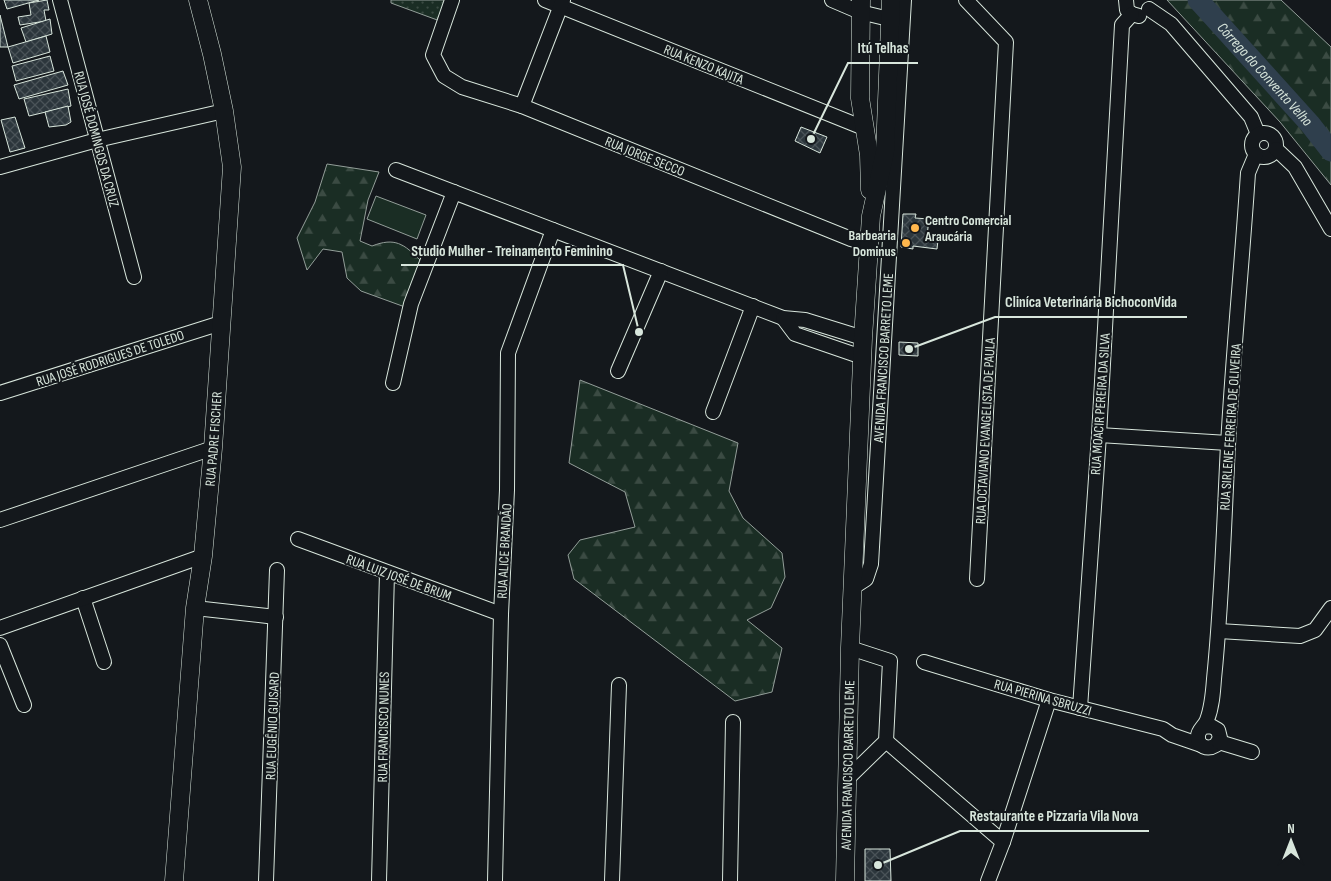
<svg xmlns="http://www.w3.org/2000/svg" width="1331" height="881" viewBox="0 0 1331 881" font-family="'Sofia Sans Condensed',sans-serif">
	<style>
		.forest { fill: url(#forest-firs); stroke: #939e99 }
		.park { fill: url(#park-dots); stroke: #939e99 }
		.garden { fill: #1a2d24; stroke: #939e99 }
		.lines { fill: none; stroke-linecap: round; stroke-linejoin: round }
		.river { stroke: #2f3f4d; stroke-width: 21 }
		.building { fill: url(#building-cross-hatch); stroke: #d8e6dc }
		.minor-casing { stroke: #d8e6dc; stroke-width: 16 }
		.major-casing { stroke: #d8e6dc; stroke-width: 19 }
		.minor { stroke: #14181c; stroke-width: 14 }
		.major { stroke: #14181c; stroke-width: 18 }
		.poi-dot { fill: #ffb74d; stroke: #14181c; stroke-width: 2 }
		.labels { text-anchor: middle; stroke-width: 4; stroke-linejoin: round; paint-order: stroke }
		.street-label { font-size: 14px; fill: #d8e6dc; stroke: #14181c }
		.poi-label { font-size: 14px; font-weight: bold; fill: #d8e6dc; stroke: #14181c; text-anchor: start }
		.water-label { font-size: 15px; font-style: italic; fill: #d8e6dc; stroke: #14181c }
		.leader { fill: none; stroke: #d8e6dc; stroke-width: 2 }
		.callout-dot { fill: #d8e6dc; stroke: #14181c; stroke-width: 2 }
		.callout-label { font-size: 15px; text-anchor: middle; font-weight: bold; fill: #d8e6dc; stroke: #14181c; stroke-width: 4; stroke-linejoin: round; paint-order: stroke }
	</style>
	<defs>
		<pattern id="forest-firs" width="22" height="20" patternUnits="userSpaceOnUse" patternTransform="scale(1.25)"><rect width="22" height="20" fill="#1a2d24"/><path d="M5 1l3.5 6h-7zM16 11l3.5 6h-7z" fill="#3b4b43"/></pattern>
		<pattern id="park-dots" width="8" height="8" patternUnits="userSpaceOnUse" patternTransform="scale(1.25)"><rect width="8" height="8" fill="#1a2d24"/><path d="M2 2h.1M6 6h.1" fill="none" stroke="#3b4b43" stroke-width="1.8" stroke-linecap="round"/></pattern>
		<pattern id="building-cross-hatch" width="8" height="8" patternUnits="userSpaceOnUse" patternTransform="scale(1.25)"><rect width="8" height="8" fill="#2c363c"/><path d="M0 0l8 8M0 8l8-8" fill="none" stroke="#4a5358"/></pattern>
	</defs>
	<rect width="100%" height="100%" fill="#14181c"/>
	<g class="forest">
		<polygon points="1167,0 1281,0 1331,47 1331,185 1280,122"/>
		<path d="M 327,164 L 379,172 L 368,200 L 360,241 L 372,246 C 395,237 404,244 420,260 L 405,307 L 361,291 L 347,278 L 342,252 L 323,249 L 307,270 L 297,238 L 315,202 Z"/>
		<polygon points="580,380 738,443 729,491 743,518 782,553 785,577 771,608 747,620 782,648 772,692 735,701 574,579 568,555 580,540 635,527 625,492 569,463"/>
	</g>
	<polygon class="park" points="391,0 447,0 440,21 391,3"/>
	<polygon class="garden" points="376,196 426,215 417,239 367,219"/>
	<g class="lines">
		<path class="river" id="s1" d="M 1198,0 L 1310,124 L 1331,151"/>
	</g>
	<g class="building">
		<polygon points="4,0 39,0 7,9"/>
		<polygon points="47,0 49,10 44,10 46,21 20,25 18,17 31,15 29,3"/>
		<polygon points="0,15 8,47 0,47"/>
		<polygon points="50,19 52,34 26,42 21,28"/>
		<polygon points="46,36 50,52 13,63 8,47"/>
		<polygon points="50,56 54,71 16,81 12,66"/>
		<polygon points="63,71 68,85 19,99 14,85"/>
		<polygon points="68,89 71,106 29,116 24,99"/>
		<polygon points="68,106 71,122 66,125 49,127 45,112"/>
		<polygon points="15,117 25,148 10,152 1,120"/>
		<polygon points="801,127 827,137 820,153 795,141"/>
		<polygon points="903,214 916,214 915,218 929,219 927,236 938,240 937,249 913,246 913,249 901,247"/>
		<polygon points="899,342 918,343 918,356 899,355"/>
		<polygon points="865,849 890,849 891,881 865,881"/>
	</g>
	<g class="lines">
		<defs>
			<g id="minor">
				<polyline points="60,0 134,277"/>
				<polyline points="452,0 433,55 444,76 462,87 522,106 851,239 869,244"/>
				<polyline points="545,0 864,128"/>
				<polyline points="832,0 860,12 889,19"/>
				<polyline points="966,0 1006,42 977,579"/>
				<polyline points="1126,0 1127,10 1132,14 1139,16"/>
				<polyline points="1149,9 1171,24 1251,117 1258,134"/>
				<polyline points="522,106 563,0"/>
				<circle cx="1264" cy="145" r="12"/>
				<polyline points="1276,149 1295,167 1331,229"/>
				<polyline points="0,167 97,140 224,111"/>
				<polyline points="396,170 783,318 805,320 863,338"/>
				<polyline points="783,318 795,334 862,357"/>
				<polyline points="618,371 661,271"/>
				<polyline points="393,383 411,304 454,192"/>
				<polyline points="0,393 221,323"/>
				<polyline points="713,412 753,306"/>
				<polyline points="1099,435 1228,443"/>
				<polyline points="0,520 213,448"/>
				<polyline points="298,539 501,614"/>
				<path id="s2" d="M 852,588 L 866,579 L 871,564 L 904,0"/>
				<polyline points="83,598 104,662"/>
				<polyline points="195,608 276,617"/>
				<polyline points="0,628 203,556"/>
				<polyline points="1219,631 1300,636 1315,630 1331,608"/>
				<polyline points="0,645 24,705"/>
				<polyline points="924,662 1049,700 1163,729 1172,735 1201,745"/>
				<polyline points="1080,708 1099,435 1122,25 1132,14"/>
				<path d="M 1203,727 L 1211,726 L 1218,730 L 1220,738 L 1216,745 C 1208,750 1197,747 1198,736 C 1198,730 1205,726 1207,720 C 1212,707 1213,693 1214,679 C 1222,601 1224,523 1228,445 C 1233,354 1242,264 1248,173 L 1256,154"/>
				<polyline points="886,741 1003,842"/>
				<polyline points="1219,742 1252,752"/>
				<polyline points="847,779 886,741 890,661 850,648"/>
				<polyline points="266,881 277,570"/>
				<polyline points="379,881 387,573"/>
				<polyline points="495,881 501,614 507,490 508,353 553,230"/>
				<polyline points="612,881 619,685"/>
				<polyline points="730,881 733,722"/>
				<polyline points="988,881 1003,842 1049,700"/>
			</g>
			<g id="major">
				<polyline points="861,0 860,98 869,155 870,190"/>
				<path id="s3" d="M 174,881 L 195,608 L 203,556 L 213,448 L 232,167 L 224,111 L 212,54 L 198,0"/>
				<path id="s4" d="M 845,881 L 850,648 L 863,338 L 871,216 L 885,152 L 891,0"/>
			</g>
		</defs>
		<use href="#minor" class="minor-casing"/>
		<use href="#major" class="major-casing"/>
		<use href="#minor" class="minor"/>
		<use href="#major" class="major"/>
	</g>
	<g class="poi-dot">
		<circle cx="915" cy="228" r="5"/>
		<circle cx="906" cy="243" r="5"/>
	</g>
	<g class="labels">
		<g class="street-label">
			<text transform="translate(704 64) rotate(22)" y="5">RUA KENZO KAJITA</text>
			<text transform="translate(97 139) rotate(75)" y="5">RUA JOSÉ DOMINGOS DA CRUZ</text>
			<text transform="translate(645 156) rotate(22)" y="5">RUA JORGE SECCO</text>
			<text transform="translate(110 358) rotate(-18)" y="5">RUA JOSÉ RODRIGUES DE TOLEDO</text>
			<text dy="5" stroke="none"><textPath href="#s2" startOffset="239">AVENIDA FRANCISCO BARRETO LEME</textPath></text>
			<text transform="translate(1100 404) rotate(-86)" y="5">RUA MOACIR PEREIRA DA SILVA</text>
			<text transform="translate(1230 427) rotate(-86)" y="5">RUA SIRLENE FERREIRA DE OLIVEIRA</text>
			<text transform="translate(985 431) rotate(-87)" y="5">RUA OCTAVIANO EVANGELISTA DE PAULA</text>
			<text dy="5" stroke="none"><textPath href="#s3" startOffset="444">RUA PADRE FISCHER</textPath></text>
			<text transform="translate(504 551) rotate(-87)" y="5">RUA ALICE BRANDÃO</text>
			<text transform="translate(399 577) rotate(20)" y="5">RUA LUIZ JOSÉ DE BRUM</text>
			<text transform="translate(1043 697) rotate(16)" y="5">RUA PIERINA SBRUZZI</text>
			<text transform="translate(272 726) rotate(-88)" y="5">RUA EUGÊNIO GUISARD</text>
			<text transform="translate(383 727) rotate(-89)" y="5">RUA FRANCISCO NUNES</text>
			<text dy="5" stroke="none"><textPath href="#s4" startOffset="116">AVENIDA FRANCISCO BARRETO LEME</textPath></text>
		</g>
		<g class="poi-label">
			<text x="925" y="225">Centro Comercial<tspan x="925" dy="16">Araucária</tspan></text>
			<text x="896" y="240" text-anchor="end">Barbearia<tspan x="896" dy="16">Dominus</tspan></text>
		</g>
		<g class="water-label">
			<text dy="5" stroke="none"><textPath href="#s1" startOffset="100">Córrego do Convento Velho</textPath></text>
		</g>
	</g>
	<path class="leader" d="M811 139L848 63H918M639 332L623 265H401M909 349L995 317H1187M878 865L960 831H1149"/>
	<g class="callout-dot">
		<circle cx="811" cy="139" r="5"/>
		<circle cx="639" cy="332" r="5"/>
		<circle cx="909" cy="349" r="5"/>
		<circle cx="878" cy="865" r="5"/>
	</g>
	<g class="callout-label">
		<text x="883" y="53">Itú Telhas</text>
		<text x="512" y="256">Studio Mulher - Treinamento Feminino</text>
		<text x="1091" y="307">Cliníca Veterinária BichoconVida</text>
		<text x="1054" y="821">Restaurante e Pizzaria Vila Nova</text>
	</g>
	<g transform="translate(1291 841)" stroke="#14181c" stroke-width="4" paint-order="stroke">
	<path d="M0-4L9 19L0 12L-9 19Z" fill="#d8e6dc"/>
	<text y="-8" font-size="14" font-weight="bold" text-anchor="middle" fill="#d8e6dc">N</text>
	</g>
</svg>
